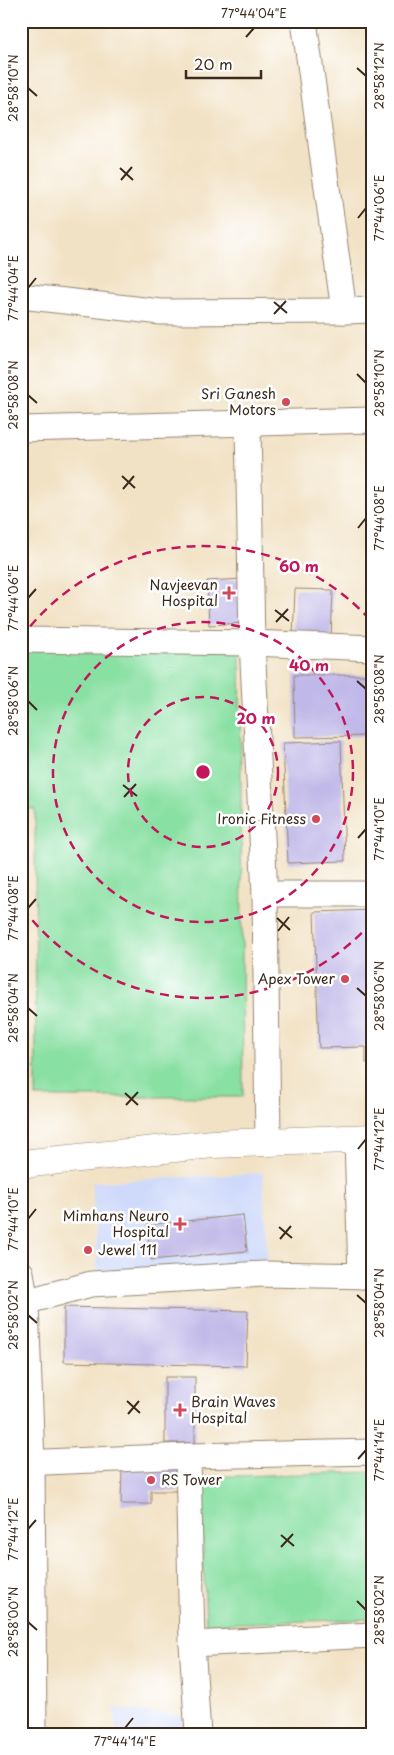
<svg xmlns="http://www.w3.org/2000/svg" width="394" height="1755" viewBox="0 0 394 1755" font-family="'Playpen Sans',sans-serif">
	<style>
		.built { fill: #cfdafa }
		.green { fill: #89e0a3; stroke: #628560 }
		.building { fill: #c0b8e8 }
		.lines { fill: none; stroke-linecap: round; stroke-linejoin: round }
		.minor-casing { stroke: #968672; stroke-width: 27 }
		.tertiary-casing { stroke: #968672; stroke-width: 29 }
		.minor { stroke: #fff; stroke-width: 25 }
		.tertiary { stroke: #fff; stroke-width: 28 }
		.ticks { fill: none; stroke: #3b2a1e; stroke-width: 2 }
		.ring { fill: none; stroke: #c2185b; stroke-width: 2.5; stroke-dasharray: 9 6 }
		.poi-dot { fill: #d1495b; stroke: #fff; stroke-width: 2 }
		.labels { text-anchor: middle; stroke-width: 5; stroke-linejoin: round; paint-order: stroke }
		.poi-label { font-size: 14px; fill: #3b2a1e; stroke: #fff; text-anchor: end }
		.centre { fill: #c2185b; stroke: #fff; stroke-width: 2.5 }
		.ring-label { font-size: 15px; text-anchor: middle; font-weight: bold; fill: #c2185b; stroke: #fff; stroke-width: 5; stroke-linejoin: round; paint-order: stroke }
		.neatline { fill: none; stroke: #3b2a1e; stroke-width: 2 }
		.ticks-label { font-size: 12px; text-anchor: middle; fill: #3b2a1e }
	</style>
	<rect width="100%" height="100%" fill="#fff"/>
	<filter id="ink" filterUnits="userSpaceOnUse"><feTurbulence type="fractalNoise" baseFrequency=".02" numOctaves="2"/><feDisplacementMap in="SourceGraphic" scale="10" xChannelSelector="R" yChannelSelector="G"/><feConvolveMatrix kernelMatrix="1 2 1 2 8 2 1 2 1" color-interpolation-filters="sRGB"/></filter>
	<filter id="wash" filterUnits="userSpaceOnUse"><feTurbulence type="fractalNoise" baseFrequency=".0096" numOctaves="4" result="noise"/><feDisplacementMap in="SourceGraphic" scale="20" xChannelSelector="R" yChannelSelector="G"/><feGaussianBlur stdDeviation="1.12" result="paint"/><feColorMatrix in="noise" values="0 0 0 0 0 0 0 0 0 0 0 0 0 0 0 0 0 1.4 0 .05"/><feComposite in="paint" operator="in"/></filter>
	<g filter="url(#wash)">
		<rect width="100%" height="100%" fill="#f2e2c5"/>
		<g class="built">
			<polygon points="263,1173 268,1267 98,1276 92,1182"/>
			<polygon points="114,1708 184,1716 184,1734 117,1734"/>
		</g>
		<g class="green">
			<polygon points="21,650 240,650 243,1097 36,1097 35,809 21,809"/>
			<polygon points="373,1472 373,1619 206,1624 200,1477"/>
		</g>
		<g id="blocks">
			<g class="building">
				<polygon points="243,579 244,623 209,625 207,581"/>
				<polygon points="295,589 333,590 331,639 293,638"/>
				<polygon points="294,675 373,675 373,736 295,737"/>
				<polygon points="341,741 345,861 288,863 283,743"/>
				<polygon points="373,910 373,1063 366,1063 366,1047 319,1048 314,912"/>
				<polygon points="243,1215 247,1251 151,1260 147,1225"/>
				<polygon points="64,1307 248,1311 246,1366 64,1362"/>
				<rect x="165" y="1377" width="30" height="66"/>
				<polygon points="122,1468 180,1470 179,1491 151,1491 151,1504 121,1504"/>
			</g>
		</g>
	</g>
	<g filter="url(#ink)">
		<use href="#blocks" fill-opacity="0" stroke="#968672" stroke-width="1"/>
		<g class="lines">
			<defs>
				<g id="minor">
					<polyline points="304,21 344,311 373,310"/>
					<polyline points="21,296 161,312 344,311"/>
					<polyline points="248,424 252,643 265,894 268,1142"/>
					<polyline points="21,429 373,420"/>
					<polyline points="21,640 252,643 373,648"/>
					<polyline points="265,894 373,894"/>
					<polyline points="357,1138 361,1276"/>
					<polyline points="21,1273 26,1303 32,1463 34,1734"/>
					<polyline points="21,1303 91,1284 264,1274 373,1276"/>
					<polyline points="188,1456 192,1644 198,1734"/>
					<polyline points="21,1463 188,1456 373,1452"/>
					<polyline points="192,1644 373,1635"/>
				</g>
				<polyline id="tertiary" points="21,1164 213,1144 373,1138"/>
			</defs>
			<use href="#minor" class="minor-casing"/>
			<use href="#tertiary" class="tertiary-casing"/>
			<use href="#minor" class="minor"/>
			<use href="#tertiary" class="tertiary"/>
		</g>
	</g>
	<path class="ticks" d="M 246,37 L 254,28M 357,68 L 366,76M 28,88 L 37,96M 120,168 L 133,180M 121,180 L 132,167M 358,218 L 366,208M 28,288 L 36,278M 274,302 L 287,313M 274,314 L 286,301M 357,374 L 366,383M 28,395 L 37,403M 122,476 L 135,488M 123,489 L 134,476M 358,528 L 366,518M 28,598 L 36,589M 275,610 L 289,621M 276,622 L 288,609M 357,681 L 366,689M 28,701 L 37,710M 123,785 L 137,796M 124,797 L 136,784M 358,838 L 366,829M 28,908 L 36,899M 277,918 L 290,930M 278,931 L 289,917M 357,988 L 366,996M 28,1008 L 37,1016M 125,1093 L 138,1105M 126,1105 L 138,1092M 358,1149 L 366,1139M 28,1219 L 36,1209M 279,1227 L 292,1238M 280,1239 L 291,1226M 357,1295 L 366,1303M 28,1315 L 37,1323M 127,1401 L 140,1413M 128,1414 L 139,1401M 358,1459 L 366,1450M 28,1529 L 36,1520M 281,1535 L 294,1546M 281,1547 L 293,1534M 357,1601 L 366,1610M 28,1622 L 37,1630M 125,1728 L 133,1718"/>
	<g class="ring">
		<circle cx="203" cy="772" r="75"/>
		<circle cx="203" cy="772" r="150"/>
		<path d="M372 922A226 226 0 0 1 21 906M21 638A226 226 0 0 1 372 622"/>
	</g>
	<g class="poi-dot">
		<circle cx="286" cy="402" r="5"/>
		<path d="M226.5 585.5h5v5h5v5h-5v5h-5v-5h-5v-5h5z"/>
		<circle cx="316" cy="819" r="5"/>
		<circle cx="345" cy="979" r="5"/>
		<path d="M177.5 1216.5h5v5h5v5h-5v5h-5v-5h-5v-5h5z"/>
		<circle cx="88" cy="1250" r="5"/>
		<path d="M177.5 1402.5h5v5h5v5h-5v5h-5v-5h-5v-5h5z"/>
		<circle cx="151" cy="1480" r="5"/>
	</g>
	<g class="labels">
		<g class="poi-label">
			<text x="276" y="399">Sri Ganesh<tspan x="276" dy="16">Motors</tspan></text>
			<text x="218" y="590">Navjeevan<tspan x="218" dy="16">Hospital</tspan></text>
			<text x="306" y="824">Ironic Fitness</text>
			<text x="335" y="984">Apex Tower</text>
			<text x="169" y="1221">Mimhans Neuro<tspan x="169" dy="16">Hospital</tspan></text>
			<text x="98" y="1255" text-anchor="start">Jewel 111</text>
			<text x="191" y="1407" text-anchor="start">Brain Waves<tspan x="191" dy="16">Hospital</tspan></text>
			<text x="161" y="1485" text-anchor="start">RS Tower</text>
		</g>
	</g>
	<circle cx="203" cy="772" r="8" class="centre"/>
	<g class="ring-label">
		<text x="299" y="572">60 m</text>
		<text x="309" y="671">40 m</text>
		<text x="256" y="724">20 m</text>
	</g>
	<rect width="394" height="1755" fill="none" stroke="#fff" stroke-width="55"/>
	<path d="M186 70v8h75v-8" fill="none" stroke="#3b2a1e" stroke-width="2.5"/>
	<text x="194" y="70" font-size="15" fill="#3b2a1e" stroke="#ffffff" stroke-width="4" paint-order="stroke">20 m</text>
	<rect x="28" y="28" width="338" height="1700" class="neatline"/>
	<g class="ticks-label">
		<text x="254" y="18">77°44'04"E</text>
		<text transform="translate(380 76) rotate(-90)" y="4">28°58'12"N</text>
		<text transform="translate(14 88) rotate(-90)" y="4">28°58'10"N</text>
		<text transform="translate(380 208) rotate(-90)" y="4">77°44'06"E</text>
		<text transform="translate(14 288) rotate(-90)" y="4">77°44'04"E</text>
		<text transform="translate(380 383) rotate(-90)" y="4">28°58'10"N</text>
		<text transform="translate(14 395) rotate(-90)" y="4">28°58'08"N</text>
		<text transform="translate(380 518) rotate(-90)" y="4">77°44'08"E</text>
		<text transform="translate(14 598) rotate(-90)" y="4">77°44'06"E</text>
		<text transform="translate(380 689) rotate(-90)" y="4">28°58'08"N</text>
		<text transform="translate(14 701) rotate(-90)" y="4">28°58'06"N</text>
		<text transform="translate(380 829) rotate(-90)" y="4">77°44'10"E</text>
		<text transform="translate(14 908) rotate(-90)" y="4">77°44'08"E</text>
		<text transform="translate(380 996) rotate(-90)" y="4">28°58'06"N</text>
		<text transform="translate(14 1008) rotate(-90)" y="4">28°58'04"N</text>
		<text transform="translate(380 1139) rotate(-90)" y="4">77°44'12"E</text>
		<text transform="translate(14 1219) rotate(-90)" y="4">77°44'10"E</text>
		<text transform="translate(380 1303) rotate(-90)" y="4">28°58'04"N</text>
		<text transform="translate(14 1315) rotate(-90)" y="4">28°58'02"N</text>
		<text transform="translate(380 1450) rotate(-90)" y="4">77°44'14"E</text>
		<text transform="translate(14 1529) rotate(-90)" y="4">77°44'12"E</text>
		<text transform="translate(380 1610) rotate(-90)" y="4">28°58'02"N</text>
		<text transform="translate(14 1622) rotate(-90)" y="4">28°58'00"N</text>
		<text x="125" y="1746">77°44'14"E</text>
	</g>
</svg>
